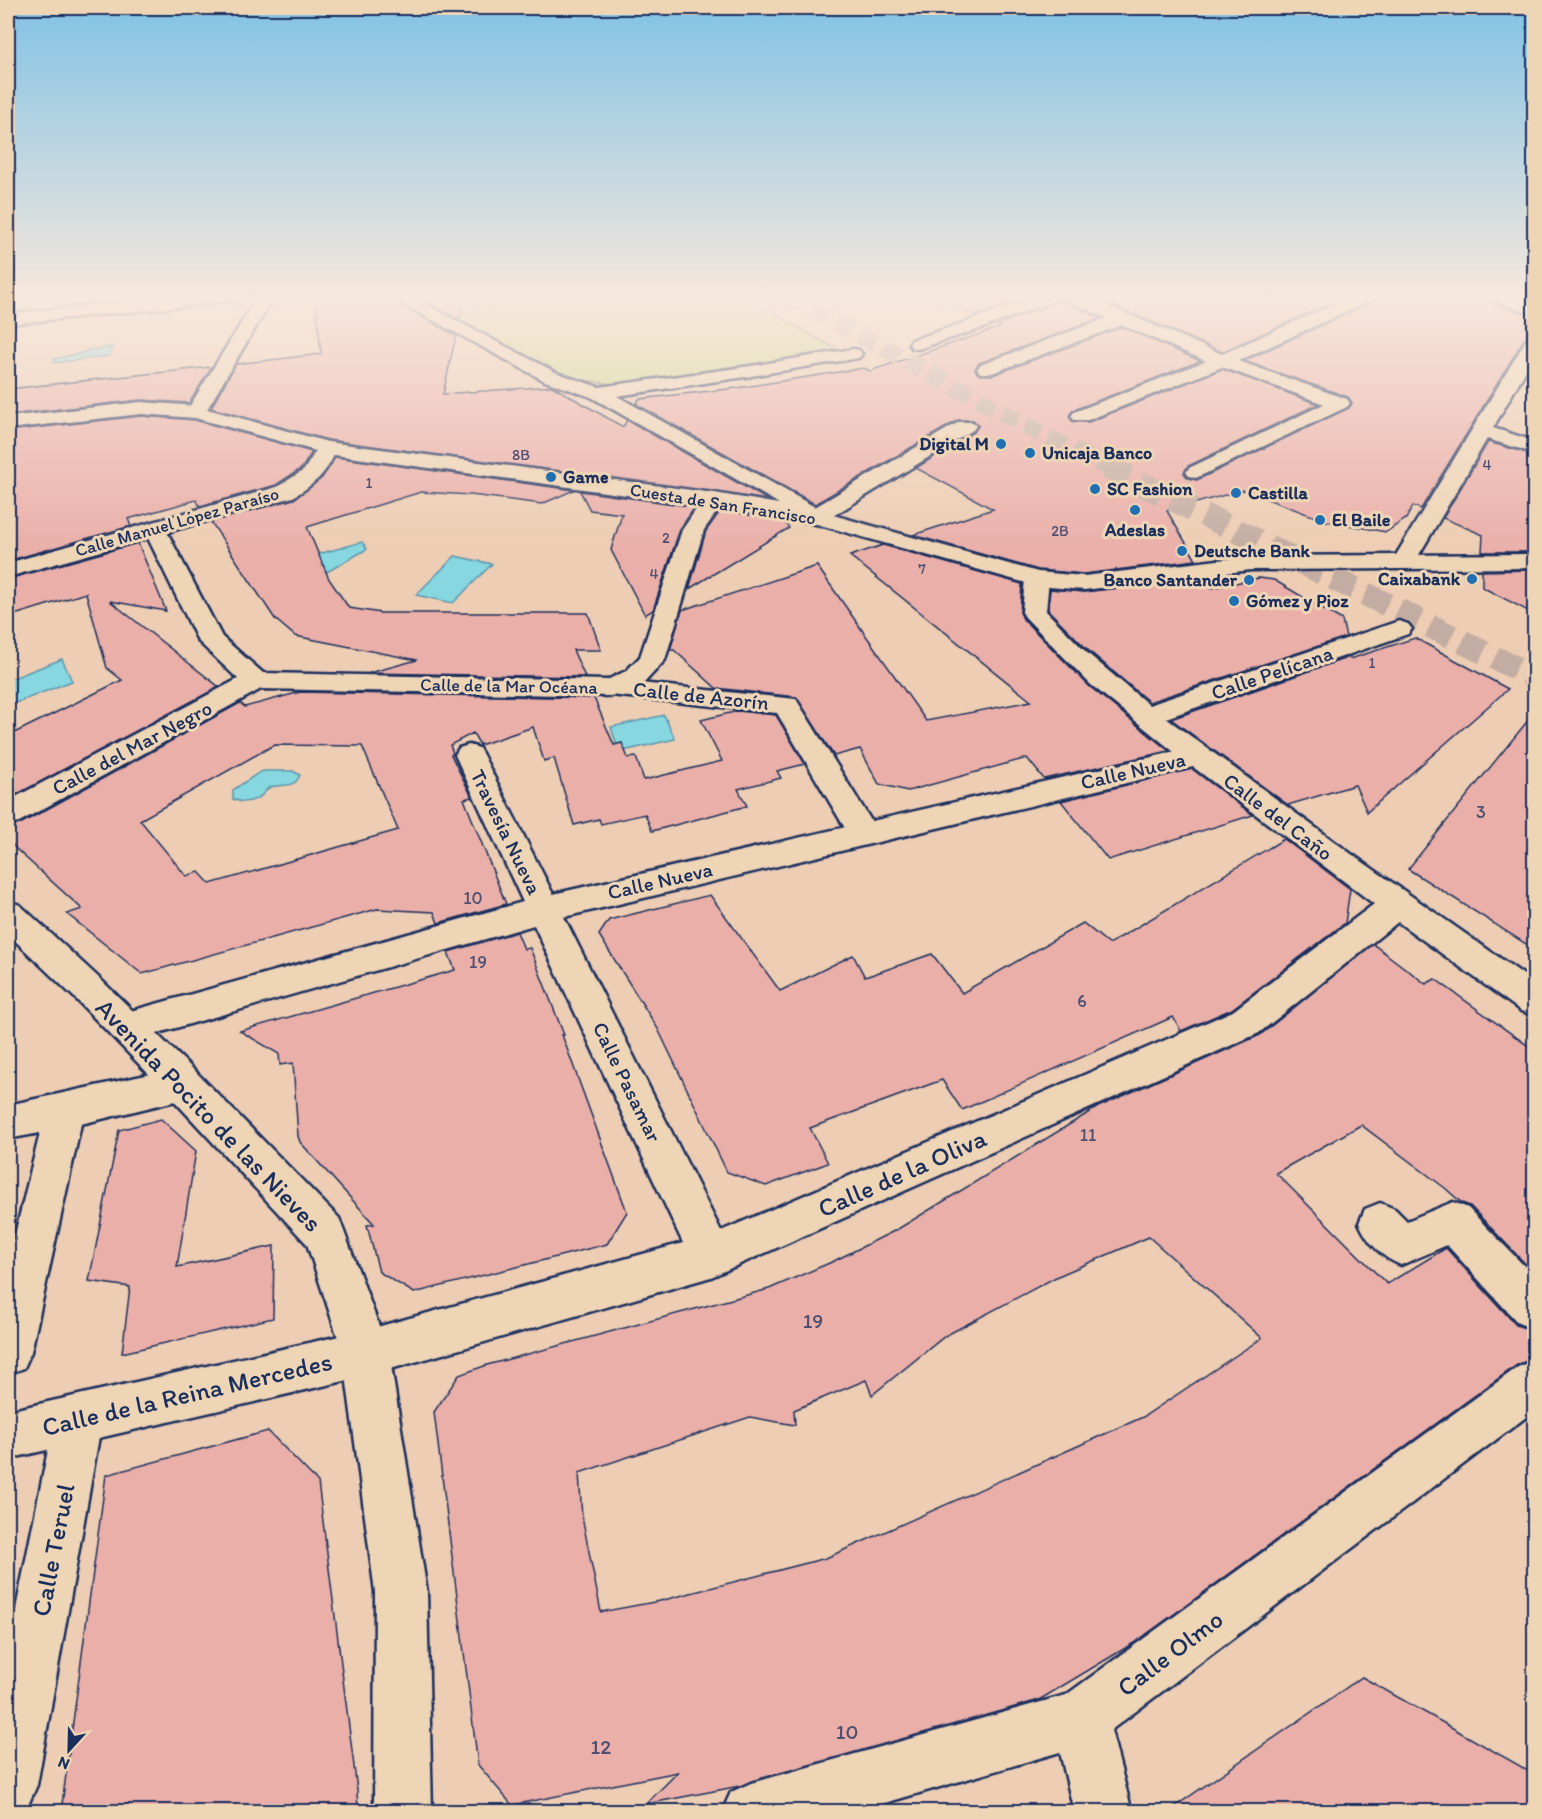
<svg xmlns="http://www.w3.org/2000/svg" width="1542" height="1819" viewBox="0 0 1542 1819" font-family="Itim,sans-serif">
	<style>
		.green { fill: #cddc90; stroke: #748677; stroke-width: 1.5 }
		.water { fill: #86d7e0; stroke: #5b94ac; stroke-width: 1.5 }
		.building { fill: #eaafa9; stroke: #1b2f5e; stroke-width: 1.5; fill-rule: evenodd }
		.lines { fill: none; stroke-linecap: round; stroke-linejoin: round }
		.tertiary-tunnel-far1 { stroke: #c3ada2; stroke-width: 18; stroke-dasharray: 18 9; stroke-linecap: butt }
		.tertiary-tunnel { stroke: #c3ada2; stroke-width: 24; stroke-dasharray: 24 12; stroke-linecap: butt }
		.pedestrian-casing { stroke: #1b2f5e; stroke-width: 5 }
		.minor-casing { stroke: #1b2f5e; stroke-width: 5 }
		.tertiary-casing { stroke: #1b2f5e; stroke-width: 5 }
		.pedestrian { fill: #eed5b6; fill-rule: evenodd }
		.minor { fill: #eed5b6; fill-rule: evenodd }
		.tertiary { fill: #eed5b6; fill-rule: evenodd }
		.poi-dot { fill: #1f6fb2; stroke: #eed5b6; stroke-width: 2 }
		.labels { text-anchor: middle; stroke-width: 6; stroke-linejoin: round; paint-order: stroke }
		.far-number-label { font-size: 15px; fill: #4f4f71 }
		.far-poi-label { font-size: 18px; font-weight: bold; fill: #1b2f5e; stroke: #eed5b6; text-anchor: start }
		.far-street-label { font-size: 18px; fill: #1b2f5e; stroke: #eed5b6 }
		.number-label { font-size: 18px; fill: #4f4f71 }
		.street-label { font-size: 21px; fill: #1b2f5e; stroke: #eed5b6 }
		.near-number-label { font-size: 21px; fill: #4f4f71 }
		.near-street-label { font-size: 26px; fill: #1b2f5e; stroke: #eed5b6 }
	</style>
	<rect width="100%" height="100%" fill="#edcdb3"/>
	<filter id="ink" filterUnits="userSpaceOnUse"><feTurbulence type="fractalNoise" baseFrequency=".0167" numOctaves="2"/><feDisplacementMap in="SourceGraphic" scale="12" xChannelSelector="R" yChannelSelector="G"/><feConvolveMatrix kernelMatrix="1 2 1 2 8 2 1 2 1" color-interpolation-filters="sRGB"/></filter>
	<g filter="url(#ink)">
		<polygon class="green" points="551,296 743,296 839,351 611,384 563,377 446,317 453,314 445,310"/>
		<g class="water">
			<polygon points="112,347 110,356 54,363 54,359 86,352 87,350"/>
			<polygon points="362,542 367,549 327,572 315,555"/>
			<polygon points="455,556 492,564 453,603 416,595"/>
			<polygon points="62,659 72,681 8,706 8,680"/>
			<polygon points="664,715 675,739 619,752 611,727"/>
			<path d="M 265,771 L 293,771 L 300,775 C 294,790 282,783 271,787 C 265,789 268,789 264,793 C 256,802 243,804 233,799 L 233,790 L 260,772 Z"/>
		</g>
		<g class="building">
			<polygon points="315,296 386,296 456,336 443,394 552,386 623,427 627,420 768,500 328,440 211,408 236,364 321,354"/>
			<polygon points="415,296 465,296 460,320"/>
			<polygon points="932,296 1031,296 976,316"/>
			<polygon points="1091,296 1346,296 1222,352"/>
			<polygon points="1378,296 1482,296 1485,301 1534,316 1534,328 1523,341 1421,509 1413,506 1406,519 1386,532 1326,521 1243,490 1167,511 1196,560 1084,574 1038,570 913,535 993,509 916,468 974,432 978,426 973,420 958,420 815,504 636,404 639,399 737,388 864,368 870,371 1001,327 997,325 1062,300 1101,318 979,363 975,369 978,374 993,375 1122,327 1200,361 1073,410 1069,416 1072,421 1089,422 1222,369 1318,404 1188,466 1184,473 1188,478 1197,480 1349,408 1352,403 1348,397 1244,361 1375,301"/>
			<polygon points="212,367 189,403 141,400 8,415 8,389"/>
			<polygon points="141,416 195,420 312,452 302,468 276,485 200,506 196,500 128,519 131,526 8,561 8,431"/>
			<polygon points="1488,442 1534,455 1534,552 1482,552 1483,535 1443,518"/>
			<polygon points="335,457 574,490 542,504 471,495 421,492 307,527 329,579 349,608 381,613 588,613 601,650 573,650 585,677 369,673 417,660 295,636 275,619 211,522 294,499 322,478"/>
			<polygon points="580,491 695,507 680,529 653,610 645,615 611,550 622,514 590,510"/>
			<polygon points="721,510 784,521 789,528 689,589 706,531"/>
			<polygon points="138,543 166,611 110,601 219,687 8,799 8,736 122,680 107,668 86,593 8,617 8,579"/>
			<polygon points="883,545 1022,584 1020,612 1023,619 1089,686 1169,751 1044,779 1027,758 908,791 879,784 860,749 834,756 796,697 716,688 674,650 670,650 682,610 817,566 926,721 1031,701 850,556"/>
			<polygon points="1534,570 1534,614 1482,587 1482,571"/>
			<polygon points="1206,578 1212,588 1259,578 1274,580 1342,620 1346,637 1149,702 1088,650 1048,610 1050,589 1084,592"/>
			<polygon points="1415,638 1508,689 1367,812 1355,785 1288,805 1171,719 1350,657 1350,659"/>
			<path d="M 300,692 L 594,698 L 614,745 L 622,743 L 628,758 L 636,757 L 644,780 L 722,761 L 701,720 L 738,711 L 776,715 L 805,764 L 777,771 L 781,778 L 738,789 L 747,806 L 652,831 L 645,814 L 601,824 L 599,819 L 574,825 L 554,758 L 544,761 L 533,727 L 480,745 L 473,733 L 450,745 L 453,753 L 451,755 L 472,797 L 464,799 L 506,904 L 438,923 L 434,912 L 377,909 L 142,974 L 67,914 L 82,909 L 16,849 L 8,839 L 8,827 L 20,824 L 240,703 L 245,707 ZM 274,745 L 362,746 L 398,830 L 210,884 L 199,872 L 186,876 L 140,820 Z"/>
			<polygon points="1534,713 1534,949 1408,869"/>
			<polygon points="1192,769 1253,815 1108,860 1061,801"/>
			<polygon points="1284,839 1350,889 1345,923 1232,1009 1181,1031 1173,1017 962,1110 942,1080 810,1128 828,1163 766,1186 727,1172 658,1029 599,935 609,920 710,895 780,991 853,955 865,977 932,954 962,993 1083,923 1109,944"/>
			<polygon points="517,932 524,949 530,948 564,1035 562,1035 627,1212 607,1244 414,1293 379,1272 367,1225 374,1224 300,1142 298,1136 293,1063 280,1065 279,1054 240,1031 455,970 448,952"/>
			<path d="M 1373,944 L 1426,984 L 1435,979 L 1534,1050 L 1534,1273 L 1470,1206 L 1462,1203 L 1445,1188 L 1361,1125 L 1276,1173 L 1387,1284 L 1446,1248 L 1516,1325 L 1534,1331 L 1534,1358 L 1517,1365 L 1137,1641 L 1039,1700 L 740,1786 L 646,1804 L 678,1772 L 512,1805 L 478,1765 L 434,1412 L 459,1375 L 487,1365 L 769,1289 L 834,1261 L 898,1229 L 1098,1107 L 1260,1035 ZM 1149,1237 L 1262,1338 L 1143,1417 L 826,1558 L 660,1601 L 601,1612 L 582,1517 L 579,1473 L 750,1417 L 795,1425 L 794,1410 L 866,1380 L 872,1395 L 945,1336 L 1058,1276 Z"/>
			<polygon points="161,1119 196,1151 177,1267 274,1246 273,1318 122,1353 130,1287 89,1281 119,1130"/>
			<polygon points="268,1431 318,1482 357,1790 358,1812 61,1812 106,1475"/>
			<polygon points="1362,1677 1534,1774 1534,1812 1167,1812"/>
		</g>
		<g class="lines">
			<polyline class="tertiary-tunnel-far1" points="788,296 1062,445 1110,468"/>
			<polyline class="tertiary-tunnel" points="1107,467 1534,677"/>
			<defs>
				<g id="pedestrian">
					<polygon points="976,319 982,320 984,324 982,328 918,349 912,348 909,344 912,340"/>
					<polygon points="853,349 859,350 862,354 859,358 745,377 739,376 736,372 739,368"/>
					<polygon points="611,680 796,699 878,832 874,840 863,843 852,840 777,713 601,694 598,688 601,682"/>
					<polygon points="78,1396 95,1403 102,1420 37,1785 28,1805 8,1812 8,1649 54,1420 61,1403"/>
				</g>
				<g id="minor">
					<polygon points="183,296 245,296 237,301 8,324 8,314"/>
					<polygon points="258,296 274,296 203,416 189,416 186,412"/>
					<polygon points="388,296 409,296 557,373 599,387 745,367 751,368 754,372 751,376 745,377 617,396 815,507 959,422 973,422 976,426 973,430 823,522 815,524 807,522 771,499 591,397 545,381"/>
					<polygon points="1039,296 1084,296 1222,354 1353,296 1376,296 1374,299 1238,361 1347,399 1350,403 1347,407 1196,478 1189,476 1186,472 1189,468 1324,404 1222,367 1088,420 1074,420 1071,416 1074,412 1206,361 1122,325 992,373 980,373 977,369 980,365 1107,318 1062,298 982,328 970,328 968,324 970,320"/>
					<polygon points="1484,296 1510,296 1534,304 1534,314 1486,299"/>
					<polygon points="1534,337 1534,356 1493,428 1534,441 1534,453 1487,439 1413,565 1405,567 1397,565 1393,560 1525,342 1528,338"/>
					<path d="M 327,442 L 334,444 L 337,448 C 328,472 315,484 293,497 L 167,532 L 222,637 L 263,673 L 607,680 L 626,671 L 640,657 L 682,530 L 706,495 L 714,493 L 722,495 L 725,500 L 704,530 L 665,660 L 644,683 L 611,696 L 261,689 L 19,822 L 8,825 L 8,801 L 238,679 L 198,641 L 148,538 L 8,577 L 8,563 L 277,487 L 304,470 L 320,444 Z"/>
					<path d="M 1037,572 L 1045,574 L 1049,579 L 1046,611 L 1086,652 L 1149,705 L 1390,624 L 1399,621 L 1408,624 L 1412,629 L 1408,634 L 1166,718 L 1350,853 L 1534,982 L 1534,1015 L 1521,1011 L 1398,922 L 1259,1033 L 711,1277 L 366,1376 L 8,1459 L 8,1411 L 366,1330 L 683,1243 L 534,925 L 127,1042 L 114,1038 L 109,1027 L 114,1016 L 127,1012 L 523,902 L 455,755 L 459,748 L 469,745 L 479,748 L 483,755 L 553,894 L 1174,752 L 1090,684 L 1025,617 L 1022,612 L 1025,579 L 1029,574 ZM 1193,767 L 1374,904 L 1233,1011 L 721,1231 L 564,917 Z"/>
					<polygon points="183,1067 196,1072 202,1084 196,1096 81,1124 31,1352 24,1368 8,1374 8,1263 40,1133 8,1139 8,1105"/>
					<path d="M 1453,1202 L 1468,1208 L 1534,1276 L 1534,1329 L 1518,1323 L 1447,1245 L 1401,1265 C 1381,1257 1368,1243 1359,1223 L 1365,1209 L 1380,1203 L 1395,1209 L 1407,1221 Z"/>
					<polygon points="1534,1360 1534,1411 1111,1730 1132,1812 1074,1812 1060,1752 854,1812 722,1812 731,1792 751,1783 1066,1695 1518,1367"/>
				</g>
				<g id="tertiary">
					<polygon points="141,402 196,406 328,442 714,493 815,510 1038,572 1084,576 1251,556 1534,554 1534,568 1251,570 1084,590 1037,586 813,523 714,507 327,454 195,418 141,414 8,429 8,417"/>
					<polygon points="8,901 20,905 99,978 196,1072 339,1218 389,1353 427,1592 432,1812 374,1812 375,1592 343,1353 307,1244 170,1096 75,998 8,934"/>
				</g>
			</defs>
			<use href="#pedestrian" class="pedestrian-casing"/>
			<use href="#minor" class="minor-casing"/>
			<use href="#tertiary" class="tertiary-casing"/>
			<use href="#pedestrian" class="pedestrian"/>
			<use href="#minor" class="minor"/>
			<use href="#tertiary" class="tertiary"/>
		</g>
	</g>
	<linearGradient id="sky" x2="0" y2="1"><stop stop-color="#81c2e5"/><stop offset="0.54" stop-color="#f7e8dd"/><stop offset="1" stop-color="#f7e8dd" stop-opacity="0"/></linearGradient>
	<rect width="1542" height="551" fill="url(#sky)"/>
	<g class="poi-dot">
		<circle cx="1001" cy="444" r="6"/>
		<circle cx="1030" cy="453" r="6"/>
		<circle cx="551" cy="477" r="6"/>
		<circle cx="1095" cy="489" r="6"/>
		<circle cx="1236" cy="493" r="6"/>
		<circle cx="1135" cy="510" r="6"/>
		<circle cx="1320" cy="520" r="6"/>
		<circle cx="1182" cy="551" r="6"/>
		<circle cx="1472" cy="579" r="6"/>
		<circle cx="1249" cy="580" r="6"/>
		<circle cx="1234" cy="601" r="6"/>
	</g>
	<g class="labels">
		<g class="far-number-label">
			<text x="521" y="460">8B</text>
			<text x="1487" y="470">4</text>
			<text x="369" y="488">1</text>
			<text x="1060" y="536">2B</text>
			<text x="666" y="543">2</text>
			<text x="922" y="574">7</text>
			<text x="654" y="579">4</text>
			<text x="1372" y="668">1</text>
		</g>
		<g class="far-poi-label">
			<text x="989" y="450" text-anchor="end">Digital M</text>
			<text x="1042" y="459">Unicaja Banco</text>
			<text x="563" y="483">Game</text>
			<text x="1107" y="495">SC Fashion</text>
			<text x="1248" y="499">Castilla</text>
			<text x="1332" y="526">El Baile</text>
			<text x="1135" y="536" text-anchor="middle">Adeslas</text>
			<text x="1194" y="557">Deutsche Bank</text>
			<text x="1460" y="585" text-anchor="end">Caixabank</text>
			<text x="1237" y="586" text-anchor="end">Banco Santander</text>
			<text x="1246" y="607">Gómez y Pioz</text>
		</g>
		<g class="far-street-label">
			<text transform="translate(723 504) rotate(9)" y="6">Cuesta de San Francisco</text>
			<text transform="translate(177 522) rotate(-16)" y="6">Calle Manuel López Paraíso</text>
			<text transform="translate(509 686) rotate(1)" y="6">Calle de la Mar Océana</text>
		</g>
		<g class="number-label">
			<text x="1481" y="818">3</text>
			<text x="473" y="904">10</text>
			<text x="478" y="968">19</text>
			<text x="1082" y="1007">6</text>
			<text x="1088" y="1141">11</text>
		</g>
		<g class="street-label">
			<text transform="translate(1272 673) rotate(-19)" y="7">Calle Pelícana</text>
			<text transform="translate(701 696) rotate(6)" y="7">Calle de Azorín</text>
			<text transform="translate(132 748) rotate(-28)" y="7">Calle del Mar Negro</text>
			<text transform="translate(1133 771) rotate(-13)" y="7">Calle Nueva</text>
			<text transform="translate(1278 817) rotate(37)" y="7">Calle del Caño</text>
			<text transform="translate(506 832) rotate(64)" y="7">Travesía Nueva</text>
			<text transform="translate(660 881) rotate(-13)" y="7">Calle Nueva</text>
			<text transform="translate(627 1082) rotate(64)" y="7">Calle Pasamar</text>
		</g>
		<g class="near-number-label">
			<text x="813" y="1328">19</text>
			<text x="847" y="1739">10</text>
			<text x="601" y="1754">12</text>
		</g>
		<g class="near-street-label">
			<text transform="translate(209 1115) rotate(46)" y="9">Avenida Pocito de las Nieves</text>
			<text transform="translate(902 1173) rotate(-24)" y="9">Calle de la Oliva</text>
			<text transform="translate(187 1394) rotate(-13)" y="9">Calle de la Reina Mercedes</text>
			<text transform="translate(53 1550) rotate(-79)" y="9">Calle Teruel</text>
			<text transform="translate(1170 1653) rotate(-37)" y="9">Calle Olmo</text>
		</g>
	</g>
	<rect width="1542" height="1819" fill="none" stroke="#eed5b6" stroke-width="30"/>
	<rect x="15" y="15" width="1512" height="1789" fill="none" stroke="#1b2f5e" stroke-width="2" filter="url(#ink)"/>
	<g transform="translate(69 1750) rotate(202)" stroke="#eed5b6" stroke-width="4.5" paint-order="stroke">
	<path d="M0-4.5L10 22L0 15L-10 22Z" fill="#1b2f5e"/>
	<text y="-9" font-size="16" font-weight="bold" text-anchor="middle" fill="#1b2f5e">N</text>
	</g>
</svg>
